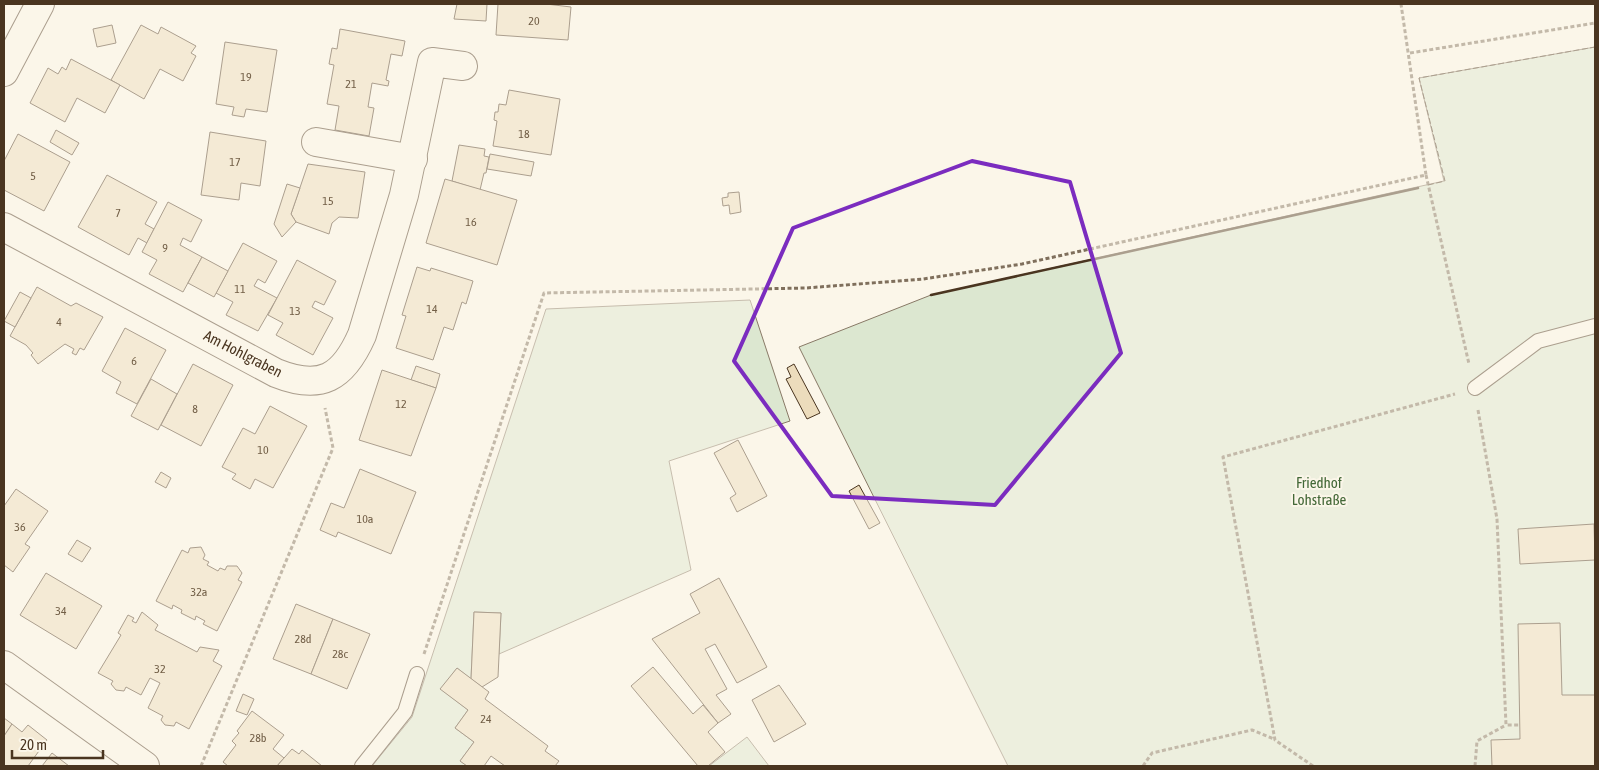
<svg xmlns="http://www.w3.org/2000/svg" width="1599" height="770" viewBox="0 0 1599 770" font-family="'Asap Condensed',sans-serif">
	<style>
		.green { fill: #dce7d0; stroke: #887966 }
		.building { fill: #ecdcbc; stroke: #4a3520 }
		.lines { fill: none; stroke-linecap: round; stroke-linejoin: round }
		.lane-casing { stroke: #4a3520; stroke-width: 16 }
		.street-casing { stroke: #4a3520; stroke-width: 30 }
		.path { stroke: #7f6f5c; stroke-width: 3; stroke-dasharray: 4 2.5; stroke-linecap: butt }
		.lane { stroke: #fbf6e9; stroke-width: 14 }
		.street { stroke: #fbf6e9; stroke-width: 28 }
		.fence { stroke: #4a3520; stroke-width: 1; stroke-dasharray: 6 2.5; stroke-linecap: butt }
		.wall { stroke: #4a3520; stroke-width: 2.5 }
		.marked { fill: none; stroke: #7b2cbf; stroke-width: 4; stroke-linejoin: round }
		.labels { text-anchor: middle; stroke-width: 4; stroke-linejoin: round; paint-order: stroke }
		.number-label { font-size: 12px; fill: #725f47 }
		.street-label { font-size: 15px; fill: #4a3520; stroke: #fbf6e9 }
		.park-label { font-size: 15px; fill: #436837; stroke: #fbf6e9 }
	</style>
	<rect width="100%" height="100%" fill="#fbf6e9"/>
	<g class="green">
		<polygon points="1595,47 1595,766 1008,766 799,347 931,295 1444,181 1419,78"/>
		<polygon points="750,300 790,421 669,461 691,570 499,654 501,613 474,612 471,679 457,668 441,689 468,710 455,728 474,742 460,761 467,766 372,766 412,717 546,309"/>
		<polygon points="747,737 769,766 709,766"/>
	</g>
	<g class="building">
		<polygon points="457,4 487,4 486,21 454,19"/>
		<polygon points="498,4 546,4 571,7 568,40 496,35"/>
		<polygon points="112,25 116,43 97,47 93,29"/>
		<polygon points="141,25 158,34 161,27 196,46 191,53 196,56 183,81 160,69 144,99 111,80"/>
		<polygon points="340,29 405,41 402,56 391,54 386,80 389,81 388,86 372,83 368,107 374,108 369,136 335,130 339,106 327,104 334,65 329,64 332,48 337,49"/>
		<polygon points="225,42 277,50 267,112 246,109 244,117 232,115 234,107 216,104"/>
		<polygon points="71,59 120,85 105,113 77,98 65,122 30,103 48,68 58,74 62,67 66,70"/>
		<polygon points="509,90 560,99 551,155 493,146 497,121 494,120 495,112 498,112 499,104 506,105"/>
		<polygon points="56,130 79,143 72,155 50,142"/>
		<polygon points="210,132 266,141 260,186 241,183 239,200 201,195"/>
		<polygon points="18,134 70,162 44,211 4,190 4,161"/>
		<polygon points="459,145 485,149 484,156 489,157 486,173 484,173 480,190 452,181"/>
		<polygon points="490,154 534,162 531,176 487,169"/>
		<polygon points="308,164 365,172 358,218 339,217 332,223 329,234 296,222 291,214"/>
		<polygon points="107,175 157,202 145,224 154,229 147,243 138,238 129,255 78,227"/>
		<polygon points="445,179 517,200 497,265 426,243"/>
		<polygon points="287,184 300,188 291,214 296,222 282,237 274,224"/>
		<polygon points="739,192 741,212 730,214 729,205 723,206 722,198 728,197 728,193"/>
		<polygon points="168,202 202,220 191,242 183,238 180,245 202,257 183,292 149,274 157,260 142,252"/>
		<polygon points="243,243 277,261 265,283 258,279 254,286 277,298 258,331 226,315 233,302 216,293"/>
		<polygon points="202,257 228,271 214,297 188,283"/>
		<polygon points="297,260 336,281 324,305 315,301 312,307 333,318 313,355 276,335 283,323 268,315"/>
		<polygon points="417,267 430,271 431,268 473,281 466,304 462,302 453,330 444,327 433,360 396,348 406,316 402,315"/>
		<polygon points="37,287 71,306 76,303 103,317 84,350 80,348 76,355 72,353 74,349 65,344 38,364 31,355 33,353 26,345 10,336"/>
		<polygon points="20,292 31,298 15,327 4,321"/>
		<polygon points="125,328 166,350 137,404 116,393 121,382 102,371"/>
		<polygon points="193,364 233,385 201,446 161,425"/>
		<polygon points="794,364 820,413 807,419 786,379 791,377 787,368"/>
		<polygon points="416,366 440,374 436,388 411,380"/>
		<polygon points="382,370 436,388 411,456 359,440"/>
		<polygon points="151,379 177,394 158,430 131,416"/>
		<polygon points="270,406 307,426 273,488 255,479 250,489 232,479 236,474 222,467 243,428 255,434"/>
		<polygon points="738,440 767,496 737,512 730,498 736,494 714,453"/>
		<polygon points="360,469 416,492 391,554 338,532 336,537 320,530 331,503 344,508"/>
		<polygon points="161,472 171,478 166,488 155,482"/>
		<polygon points="859,485 880,523 869,529 849,491"/>
		<polygon points="16,489 48,511 25,544 30,547 13,572 4,565 4,506"/>
		<polygon points="1594,524 1595,560 1520,564 1518,529"/>
		<polygon points="77,540 91,548 82,562 68,554"/>
		<polygon points="201,547 205,555 203,559 209,562 207,565 218,571 220,568 225,570 227,566 237,566 242,573 238,580 242,582 217,631 203,624 205,621 196,616 195,620 181,613 182,610 173,605 172,609 156,601 182,550 188,553 190,548"/>
		<polygon points="46,573 102,606 76,649 20,615"/>
		<polygon points="719,578 767,667 737,683 715,644 705,649 727,689 716,695 731,714 718,723 652,639 700,613 690,594"/>
		<polygon points="296,604 333,619 311,674 273,659"/>
		<polygon points="142,612 158,625 155,630 197,652 200,647 219,650 213,661 222,666 189,729 176,722 174,726 165,725 161,720 163,716 148,708 160,683 150,678 141,695 126,687 124,691 116,690 111,684 113,681 98,673 121,635 118,633 128,615 134,618 132,621 136,623"/>
		<polygon points="474,612 501,613 498,677 482,687 471,679"/>
		<polygon points="333,619 370,634 347,689 311,674"/>
		<polygon points="1560,623 1562,695 1595,695 1595,766 1492,766 1491,740 1520,739 1518,624"/>
		<polygon points="653,667 693,714 703,705 718,723 708,732 725,752 708,766 698,766 631,686"/>
		<polygon points="457,668 489,692 485,699 548,746 545,751 559,761 555,766 505,766 491,756 484,766 467,766 460,761 474,742 455,728 468,710 440,689"/>
		<polygon points="779,685 806,724 774,742 752,700"/>
		<polygon points="243,694 254,699 247,715 236,711"/>
		<polygon points="252,711 284,735 273,749 284,758 277,766 228,766 223,762 236,745 232,741 239,733 237,731"/>
		<polygon points="4,718 12,724 4,736"/>
		<polygon points="12,724 22,732 28,725 47,740 28,766 4,766 4,736"/>
		<polygon points="292,749 299,754 302,750 322,766 277,766"/>
		<polygon points="52,753 69,766 42,766"/>
	</g>
	<g class="lines">
		<defs>
			<g id="lane">
				<polyline points="1475,388 1538,341 1595,326"/>
				<polyline points="362,766 405,712 417,674"/>
			</g>
			<g id="street">
				<polyline points="4,72 40,4"/>
				<polyline points="316,142 413,159"/>
				<path d="M 4,227 L 276,373 C 321,391 343,378 362,335 L 404,195 L 432,62 L 463,66"/>
				<polyline points="4,665 145,766"/>
			</g>
		</defs>
		<use href="#lane" class="lane-casing"/>
		<use href="#street" class="street-casing"/>
		<g class="path">
			<polyline points="1410,53 1595,23"/>
			<polyline points="1426,175 1469,364"/>
			<polyline points="1478,410 1497,519 1506,725 1519,725"/>
			<polyline points="424,654 544,293 806,288 923,279 1022,264 1426,175 1401,4"/>
			<polyline points="201,766 333,448 325,408"/>
			<polyline points="1143,766 1152,753 1252,730 1274,739"/>
			<polyline points="1313,766 1275,740 1223,457 1455,394"/>
			<polyline points="1475,766 1477,741 1506,725"/>
		</g>
		<use href="#lane" class="lane"/>
		<use href="#street" class="street"/>
		<polyline class="fence" points="1428,185 1445,181 1419,78 1595,47"/>
		<polyline class="wall" points="931,295 1418,188"/>
	</g>
	<path d="M0 0H1599V770H0ZM 972,161 L 1070,182 L 1121,353 L 995,505 L 832,496 L 734,361 L 793,228 Z" fill="#fbf6e9" fill-opacity=".55" fill-rule="evenodd"/>
	<path class="marked" d="M 972,161 L 1070,182 L 1121,353 L 995,505 L 832,496 L 734,361 L 793,228 Z"/>
	<g class="labels">
		<g class="number-label">
			<text x="534" y="25">20</text>
			<text x="246" y="81">19</text>
			<text x="351" y="88">21</text>
			<text x="524" y="138">18</text>
			<text x="235" y="166">17</text>
			<text x="33" y="180">5</text>
			<text x="328" y="205">15</text>
			<text x="118" y="217">7</text>
			<text x="471" y="226">16</text>
			<text x="165" y="252">9</text>
			<text x="240" y="293">11</text>
			<text x="432" y="313">14</text>
			<text x="295" y="315">13</text>
			<text x="59" y="326">4</text>
			<text x="134" y="365">6</text>
			<text x="401" y="408">12</text>
			<text x="195" y="413">8</text>
			<text x="263" y="454">10</text>
			<text x="365" y="523">10a</text>
			<text x="20" y="531">36</text>
			<text x="199" y="596">32a</text>
			<text x="61" y="615">34</text>
			<text x="303" y="643">28d</text>
			<text x="340" y="658">28c</text>
			<text x="160" y="673">32</text>
			<text x="486" y="723">24</text>
			<text x="258" y="742">28b</text>
		</g>
		<g class="street-label">
			<text transform="translate(243 354) rotate(27)" y="5">Am Hohlgraben</text>
		</g>
		<g class="park-label">
			<text x="1319" y="488">Friedhof<tspan x="1319" dy="17">Lohstraße</tspan></text>
		</g>
	</g>
	<rect width="1599" height="770" fill="none" stroke="#4a3520" stroke-width="10"/>
	<path d="M12 750v8h91v-8" fill="none" stroke="#4a3520" stroke-width="2.5"/>
	<text x="20" y="750" font-size="15" fill="#4a3520" stroke="#fbf6e9" stroke-width="4" paint-order="stroke">20 m</text>
</svg>
